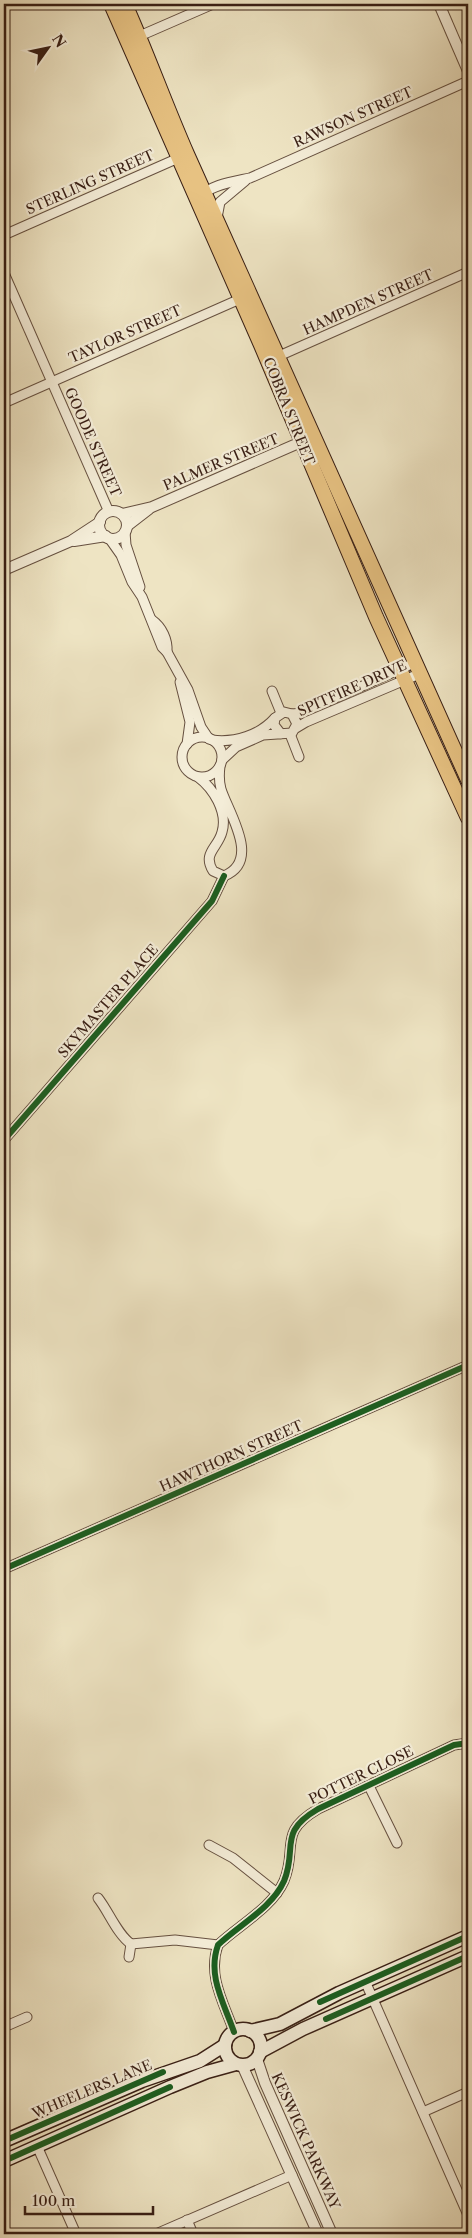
<svg xmlns="http://www.w3.org/2000/svg" width="472" height="2238" viewBox="0 0 472 2238" font-family="'Libre Caslon Text',serif">
	<style>
		.lines { fill: none; stroke-linecap: round; stroke-linejoin: round }
		.minor-casing { stroke: #665040; stroke-width: 11 }
		.tertiary-casing { stroke: #665040; stroke-width: 12 }
		.secondary-casing { stroke: #381e14; stroke-width: 15 }
		.trunk-casing { stroke: #381e14; stroke-width: 16 }
		.minor { stroke: #f4edd8; stroke-width: 9 }
		.tertiary { stroke: #f4edd8; stroke-width: 10 }
		.secondary { stroke: #f4edd8; stroke-width: 12 }
		.trunk { stroke: #e7c282; stroke-width: 14 }
		.cycleway-casing { stroke: #f4edd8; stroke-width: 9 }
		.cycleway { stroke: #1b5e20; stroke-width: 6 }
		.labels { text-anchor: middle; stroke-width: 4.5; stroke-linejoin: round; paint-order: stroke }
		.street-label { font-size: 14px; fill: #381e14; stroke: #f4edd8 }
	</style>
	<rect width="100%" height="100%" fill="#eee4c3"/>
	<filter id="stains"><feTurbulence type="fractalNoise" baseFrequency=".004" numOctaves="4"/><feColorMatrix values="0 0 0 0 .2 0 0 0 0 .09 0 0 0 0 .02 0 0 0 .5 -.17"/></filter>
	<radialGradient id="worn" r=".72"><stop offset=".6" stop-color="#630" stop-opacity="0"/><stop offset="1" stop-color="#630" stop-opacity=".3"/></radialGradient>
	<g class="lines">
		<defs>
			<g id="minor">
				<polyline points="135,38 213,4"/>
				<path d="M 202,197 C 207,185 237,181 250,178 L 468,81"/>
				<polyline points="217,218 220,202 245,181"/>
				<polyline points="4,235 183,156"/>
				<polyline points="4,273 109,512"/>
				<polyline points="279,356 468,272"/>
				<polyline points="4,403 240,299 243,296"/>
				<polyline points="125,532 126,545 140,587"/>
				<polyline points="109,538 121,555 132,582 142,597 162,647 167,652 188,690 201,727 209,739"/>
				<path d="M 152,620 C 162,627 168,640 167,652"/>
				<polyline points="180,682 190,722 187,744"/>
				<polyline points="272,691 281,713"/>
				<polyline points="292,714 302,713 414,663"/>
				<polyline points="296,728 306,722 419,674"/>
				<polyline points="290,734 299,757"/>
				<circle cx="202" cy="757" r="20"/>
				<path d="M 212,740 C 235,743 260,735 275,718"/>
				<polyline points="222,760 236,747 263,735 292,733 297,724 292,714 284,712 275,718 274,725 281,734"/>
				<path d="M 198,777 C 213,788 228,812 222,832 C 218,848 202,853 213,871 L 224,876 C 262,861 228,812 221,789 C 219,782 219,774 220,766"/>
				<polyline points="4,1140 212,901 224,876"/>
				<polyline points="4,1569 468,1365"/>
				<polyline points="369,1786 397,1843"/>
				<polyline points="209,1845 233,1858 277,1893"/>
				<path d="M 98,1898 C 109,1912 117,1934 131,1944 L 175,1940 L 218,1945"/>
				<polyline points="129,1957 131,1944"/>
				<polyline points="365,1981 468,2215"/>
				<polyline points="4,2027 27,2017"/>
				<path d="M 234,2032 C 224,2003 207,1976 218,1945 C 239,1925 272,1908 284,1881 C 298,1847 277,1833 318,1809 L 454,1745 L 468,1743"/>
				<polyline points="423,2112 468,2092"/>
				<polyline points="37,2146 76,2234"/>
				<polyline points="187,2220 193,2234"/>
				<polyline points="156,2234 292,2175"/>
			</g>
			<g id="tertiary">
				<polyline points="439,4 468,71"/>
				<circle cx="113" cy="525" r="14"/>
				<polyline points="122,514 152,507 301,442"/>
				<polyline points="127,526 149,509"/>
				<polyline points="74,541 106,536"/>
				<polyline points="4,570 71,541 100,522"/>
				<polyline points="257,2059 265,2083 332,2234"/>
				<polyline points="242,2065 318,2234"/>
			</g>
			<g id="secondary">
				<circle cx="243" cy="2047" r="18"/>
				<polyline points="250,2031 280,2024 339,1993 468,1936"/>
				<polyline points="260,2052 303,2029 468,1956"/>
				<polyline points="4,2141 142,2081 200,2061 225,2045"/>
				<polyline points="4,2161 170,2087 207,2072 236,2064"/>
			</g>
			<g id="trunk">
				<polyline points="111,4 261,345 376,617 468,818"/>
				<path d="M 125,4 C 147,53 165,104 187,154 C 281,363 374,572 468,780"/>
			</g>
		</defs>
		<use href="#minor" class="minor-casing"/>
		<use href="#tertiary" class="tertiary-casing"/>
		<use href="#secondary" class="secondary-casing"/>
		<use href="#trunk" class="trunk-casing"/>
		<use href="#minor" class="minor"/>
		<use href="#tertiary" class="tertiary"/>
		<use href="#secondary" class="secondary"/>
		<use href="#trunk" class="trunk"/>
		<defs>
			<g id="cycleway">
				<polyline points="4,1140 212,901 224,876"/>
				<polyline points="4,1569 468,1365"/>
				<polyline points="320,2002 468,1936"/>
				<polyline points="326,2019 468,1956"/>
				<path d="M 234,2032 C 224,2003 207,1976 218,1945 C 239,1925 272,1908 284,1881 C 298,1847 277,1833 318,1809 L 454,1745 L 468,1743"/>
				<polyline points="4,2141 163,2072"/>
				<polyline points="4,2161 170,2087"/>
			</g>
		</defs>
		<use href="#cycleway" class="cycleway-casing"/>
		<use href="#cycleway" class="cycleway"/>
	</g>
	<g class="labels">
		<g class="street-label">
			<text transform="translate(353 117) rotate(-24)" y="5">RAWSON STREET</text>
			<text transform="translate(90 182) rotate(-24)" y="5">STERLING STREET</text>
			<text transform="translate(368 302) rotate(-24)" y="5">HAMPDEN STREET</text>
			<text transform="translate(125 334) rotate(-24)" y="5">TAYLOR STREET</text>
			<text transform="translate(289 411) rotate(68)" y="5">COBRA STREET</text>
			<text transform="translate(93 442) rotate(66)" y="5">GOODE STREET</text>
			<text transform="translate(221 462) rotate(-23)" y="5">PALMER STREET</text>
			<text transform="translate(352 688) rotate(-24)" y="5">SPITFIRE DRIVE</text>
			<text transform="translate(108 1001) rotate(-49)" y="5">SKYMASTER PLACE</text>
			<text transform="translate(231 1456) rotate(-24)" y="5">HAWTHORN STREET</text>
			<text transform="translate(361 1775) rotate(-26)" y="5">POTTER CLOSE</text>
			<text transform="translate(92 2089) rotate(-23)" y="5">WHEELERS LANE</text>
			<text transform="translate(306 2141) rotate(66)" y="5">KESWICK PARKWAY</text>
		</g>
	</g>
	<rect width="472" height="2238" fill="none" stroke="#eee4c3" stroke-width="20"/>
	<rect x="5" y="5" width="462" height="2228" fill="none" stroke="#381e14" stroke-width="2.5"/>
	<rect x="10" y="10" width="452" height="2218" fill="none" stroke="#381e14"/>
	<g transform="translate(48 48) rotate(57)" stroke="#f4edd8" stroke-width="4" paint-order="stroke">
	<path d="M0-4L9 19L0 12L-9 19Z" fill="#381e14"/>
	<text y="-8" font-size="14" font-weight="bold" text-anchor="middle" fill="#381e14">N</text>
	</g>
	<path d="M25 2206v8h128v-8" fill="none" stroke="#381e14" stroke-width="2.5"/>
	<text x="32" y="2206" font-size="15" fill="#381e14" stroke="#f4edd8" stroke-width="4" paint-order="stroke">100 m</text>
	<rect width="100%" height="100%" filter="url(#stains)"/>
	<rect width="100%" height="100%" fill="url(#worn)"/>
</svg>
